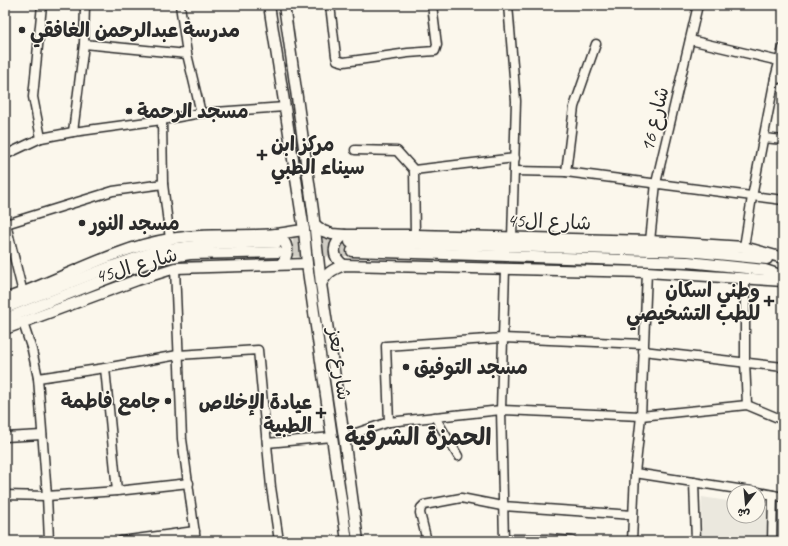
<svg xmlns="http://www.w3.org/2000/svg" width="788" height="546" viewBox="0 0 788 546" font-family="Caveat,'Playpen Sans Arabic',sans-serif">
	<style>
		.built { fill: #ebe8de }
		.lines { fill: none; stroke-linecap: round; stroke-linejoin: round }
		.major-tunnel { stroke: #d1cec5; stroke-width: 10; stroke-dasharray: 10 5; stroke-linecap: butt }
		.minor-casing { stroke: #2b2b2b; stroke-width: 11 }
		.major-casing { stroke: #2b2b2b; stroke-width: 13 }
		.minor { stroke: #fbf7ec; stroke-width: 8 }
		.major { stroke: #fbf7ec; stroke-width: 10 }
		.poi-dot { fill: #2b2b2b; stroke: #fbf7ec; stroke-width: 1.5 }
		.labels { text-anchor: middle; stroke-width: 3; stroke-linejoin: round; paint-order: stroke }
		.poi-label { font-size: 20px; font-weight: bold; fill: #2b2b2b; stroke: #fbf7ec; text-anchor: start }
		.street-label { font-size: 20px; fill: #2b2b2b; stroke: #fbf7ec }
		.district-label { font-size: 24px; font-weight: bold; fill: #2b2b2b; stroke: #fbf7ec }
	</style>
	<rect width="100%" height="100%" fill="#fbf7ec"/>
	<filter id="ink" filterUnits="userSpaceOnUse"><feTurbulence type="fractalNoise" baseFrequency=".025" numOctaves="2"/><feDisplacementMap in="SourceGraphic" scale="8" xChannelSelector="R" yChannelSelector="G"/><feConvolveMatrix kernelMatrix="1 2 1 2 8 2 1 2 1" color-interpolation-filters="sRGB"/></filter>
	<g filter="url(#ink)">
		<polygon class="built" points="702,497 734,502 734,516 758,516 758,506 770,508 768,541 701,541"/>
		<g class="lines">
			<g class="major-tunnel">
				<polyline points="278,242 344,242"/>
				<polyline points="278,252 352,251"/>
			</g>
			<defs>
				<g id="minor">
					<polyline points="85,5 84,44 187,54"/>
					<polyline points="180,5 187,54 201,113"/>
					<polyline points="330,5 336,56 337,60 344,62 408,53 435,51 437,45 432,5"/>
					<polyline points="508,5 516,101 512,238"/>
					<polyline points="690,40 779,61"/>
					<polyline points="775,78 783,79"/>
					<polyline points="162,120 163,184 170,239"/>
					<polyline points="73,132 84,44"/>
					<polyline points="41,138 33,97 42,5"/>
					<polyline points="764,138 783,140"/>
					<polyline points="355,150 397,151 414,170"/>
					<polyline points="5,155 41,138 73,132 162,120 201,113 285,107"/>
					<polyline points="514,171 566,172 783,200"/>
					<polyline points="566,172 574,107 596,44"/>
					<polyline points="5,220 23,293"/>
					<polyline points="6,224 113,191 163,184"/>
					<polyline points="415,235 414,170 515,158"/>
					<polyline points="650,241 656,183 698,5"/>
					<polyline points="744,247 752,197 775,78 783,48"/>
					<polyline points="175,268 182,439 196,541"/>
					<polyline points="745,278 745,362 747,405"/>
					<polyline points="23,323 32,350 38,378 47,496 49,541"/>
					<polyline points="643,351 783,367"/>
					<polyline points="105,368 117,491"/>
					<polyline points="38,378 105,368 178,355 258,350 271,487 279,541"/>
					<polyline points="435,417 458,456"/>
					<polyline points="389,422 386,346 502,338 643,344"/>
					<polyline points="5,437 42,435"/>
					<polyline points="344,437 389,422 501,410 641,416 747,405 783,420"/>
					<polyline points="267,443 332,437"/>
					<polyline points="635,473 757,492"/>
					<polyline points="694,482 696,541"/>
					<polyline points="758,492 783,497"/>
					<polyline points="5,495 47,496 117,491 189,483"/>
					<polyline points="504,539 550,539 572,541"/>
					<polyline points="121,541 195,531"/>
					<polyline points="427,541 420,513 421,508 424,505 461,498 502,506 633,515"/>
					<polyline points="504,541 501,410 505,268"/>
					<polyline points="632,541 635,473 641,416 647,272"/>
					<polyline points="772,541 773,495"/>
				</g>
				<g id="major">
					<polyline points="269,5 304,230 307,264 347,541"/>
					<polyline points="284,5 313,211 321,284 344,437 358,541"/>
					<polyline points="314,224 323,231 332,234 345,235 415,235 650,241 744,247 783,258"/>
					<path d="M 276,234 C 288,242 291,253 281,264"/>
					<polyline points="350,242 687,251 767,259"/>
					<polyline points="352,251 688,262 765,270 783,276"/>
					<path d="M 344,265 C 331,257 332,243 345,235"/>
					<path d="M 321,284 C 327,273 331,270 344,265 L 647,272 L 783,281"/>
					<path d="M 5,299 C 59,281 114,248 170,239 C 205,233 241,237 276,234 C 285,233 295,231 304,230"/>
					<polyline points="5,308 110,267 159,250 212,244 278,242"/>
					<polyline points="5,319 154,260 190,254 278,252"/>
					<polyline points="5,329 137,280 175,268 307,264"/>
				</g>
			</defs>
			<use href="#minor" class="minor-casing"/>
			<use href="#major" class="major-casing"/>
			<use href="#minor" class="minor"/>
			<use href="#major" class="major"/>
		</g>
	</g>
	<g class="poi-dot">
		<circle cx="22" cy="30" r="4"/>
		<circle cx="129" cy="111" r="4"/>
		<path d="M260 149h4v4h4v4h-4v4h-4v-4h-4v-4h4z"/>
		<circle cx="82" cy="223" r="4"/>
		<path d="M767 295h4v4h4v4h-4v4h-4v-4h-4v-4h4z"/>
		<circle cx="406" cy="367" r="4"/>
		<circle cx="168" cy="401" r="4"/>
		<path d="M319 407h4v4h4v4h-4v4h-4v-4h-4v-4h4z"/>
	</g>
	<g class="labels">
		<g class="poi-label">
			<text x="30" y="37">مدرسة عبدالرحمن الغافقي</text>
			<text x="137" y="118">مسجد الرحمة</text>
			<text x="271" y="151">مركز ابن<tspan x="271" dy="23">سيناء الطبي</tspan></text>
			<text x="90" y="230">مسجد النور</text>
			<text x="760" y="297" text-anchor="end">وطني اسكان<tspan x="760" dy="23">للطب التشخيصي</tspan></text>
			<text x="414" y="374">مسجد التوفيق</text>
			<text x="160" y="408" text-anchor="end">جامع فاطمة</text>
			<text x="312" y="409" text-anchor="end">عيادة الإخلاص<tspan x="312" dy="23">الطبية</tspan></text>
		</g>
		<g class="street-label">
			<text transform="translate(654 119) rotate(-76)" y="7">شارع 16</text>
			<text transform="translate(549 221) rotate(2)" y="7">شارع ال45</text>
			<text transform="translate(136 265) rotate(-16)" y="7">شارع ال45</text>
			<text transform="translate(340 364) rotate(82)" y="7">شارع تعز</text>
		</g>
		<g class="district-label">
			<text x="418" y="445">الحمزة الشرقية</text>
		</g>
	</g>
	<rect width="788" height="546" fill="none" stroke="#fbf7ec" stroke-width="20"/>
	<rect x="10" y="10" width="768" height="526" fill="none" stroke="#2b2b2b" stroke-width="1.5" filter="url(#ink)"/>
	<g transform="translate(746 504) rotate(196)"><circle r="19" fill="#fbf7ec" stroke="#a8a59f"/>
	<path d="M0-3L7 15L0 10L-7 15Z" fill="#2b2b2b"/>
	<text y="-6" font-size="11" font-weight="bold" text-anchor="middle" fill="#2b2b2b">ش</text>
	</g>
</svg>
